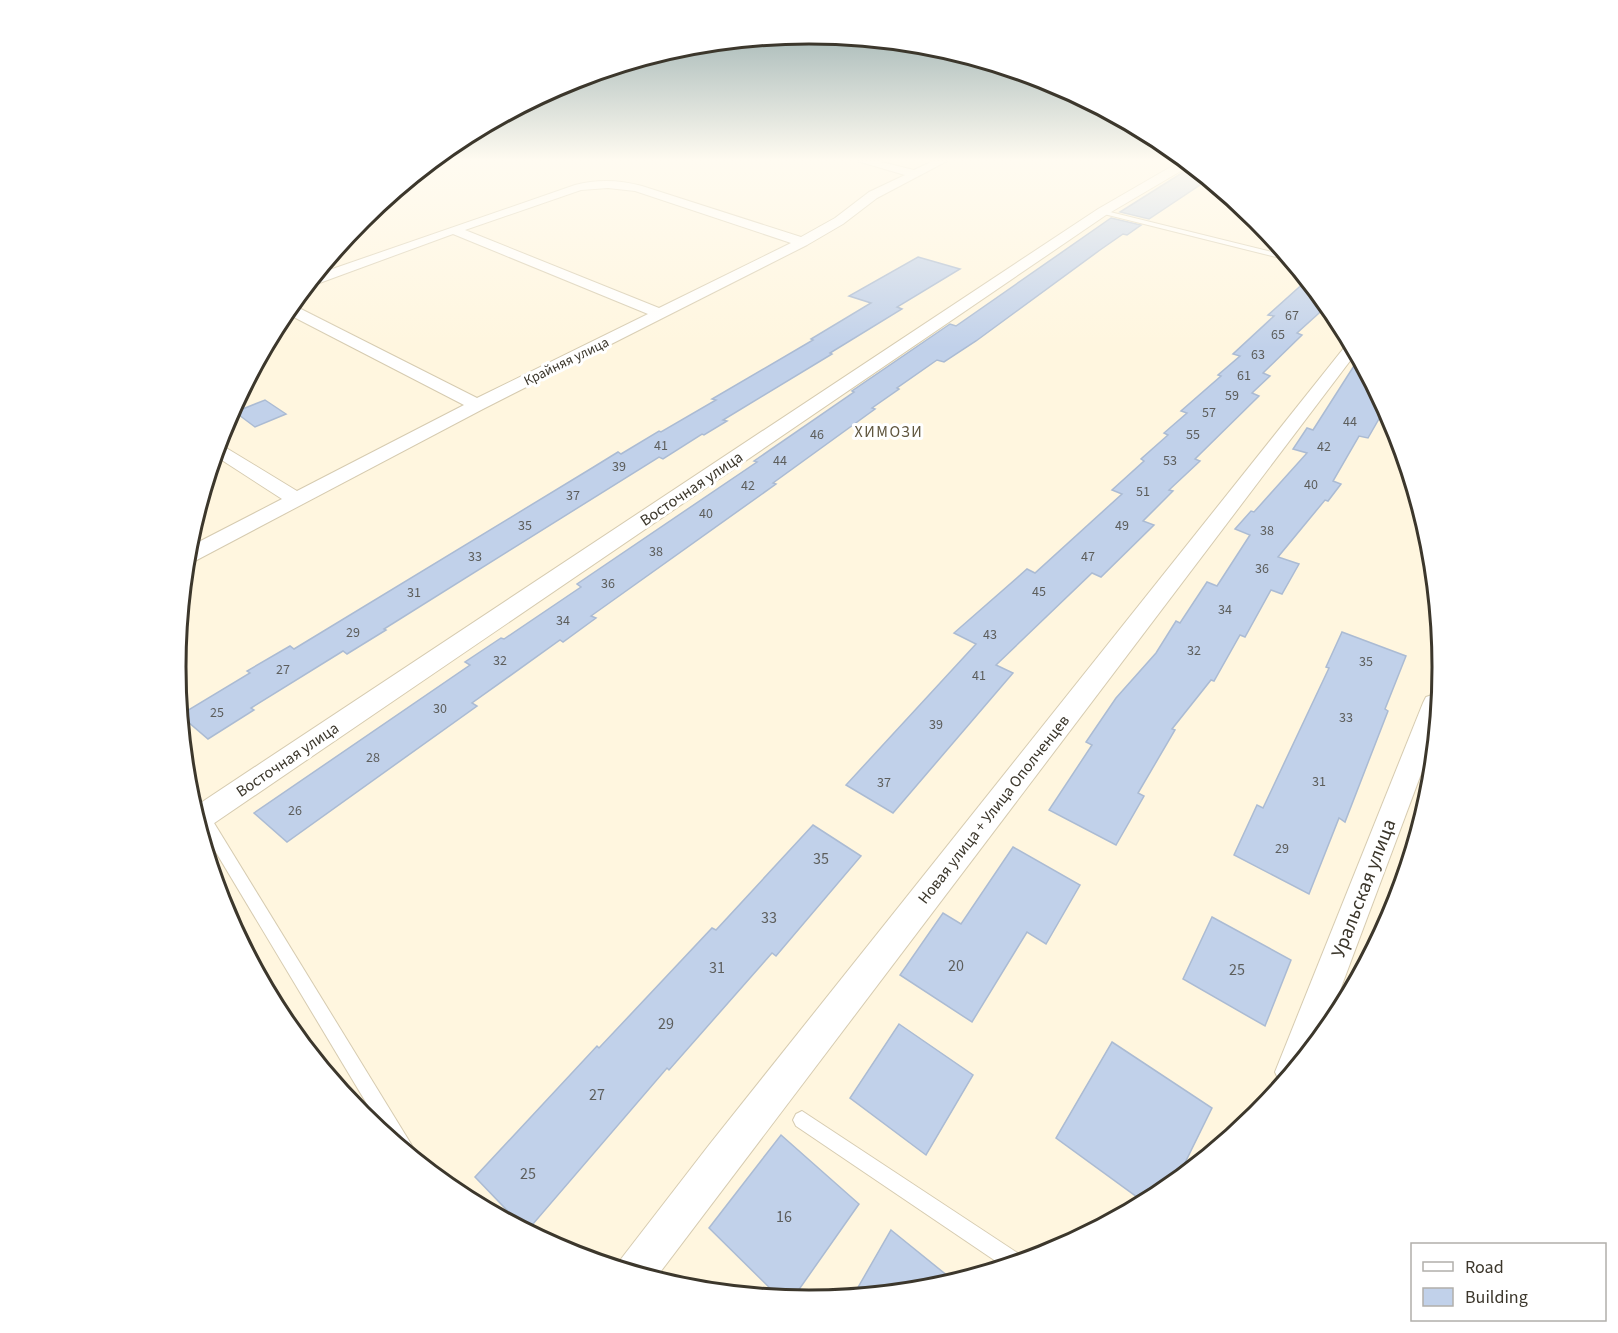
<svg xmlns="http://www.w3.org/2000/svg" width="1618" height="1333" viewBox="0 0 1618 1333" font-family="'Source Sans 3',sans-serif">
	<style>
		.building { fill: #c1d1ea; stroke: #abbbd3; stroke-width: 1.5 }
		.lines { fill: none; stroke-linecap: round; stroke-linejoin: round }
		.service-casing { stroke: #d6cbb0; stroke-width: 2 }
		.minor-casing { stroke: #d6cbb0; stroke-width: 2 }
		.service { fill: #fff; fill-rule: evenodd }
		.minor { fill: #fff; fill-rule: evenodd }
		.labels { text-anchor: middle; stroke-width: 6; stroke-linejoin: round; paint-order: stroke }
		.number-label { font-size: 14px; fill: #5d5e5c }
		.far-street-label { font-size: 14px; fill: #3c372c; stroke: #fff }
		.far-quarter-label { font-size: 16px; letter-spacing: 1.5px; fill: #60563e; stroke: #fff }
		.street-label { font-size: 16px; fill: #3c372c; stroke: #fff }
		.near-number-label { font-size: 16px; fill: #5d5e5c }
		.near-street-label { font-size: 20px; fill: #3c372c; stroke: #fff }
		.rim { fill: none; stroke: #3c372c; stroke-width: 3 }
	</style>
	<rect width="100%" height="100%" fill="#fff6df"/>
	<g class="building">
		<polygon points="1193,166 1209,179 1149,219 1120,212"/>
		<polygon points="1111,218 1141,225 1127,235 1123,234 1100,250 976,341 944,362 937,360 897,388 899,389 872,408 875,409 773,483 776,484 591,616 596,618 563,642 560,640 472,703 477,706 287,842 254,813 470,665 465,662 501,638 504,639 581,587 577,584 757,462 754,461 854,392 852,391 950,324 956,326"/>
		<polygon points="918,257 960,269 897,307 902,309 830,353 832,354 723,420 727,421 704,435 702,434 663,459 659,457 384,629 386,630 347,654 343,651 251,708 254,710 208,739 180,715 250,673 247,671 290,646 294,649 592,468 618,452 621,454 659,431 661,432 716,400 712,399 813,340 811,339 871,303 849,296"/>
		<polygon points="1307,280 1328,305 1297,333 1302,335 1263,373 1270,376 1252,393 1259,396 1195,459 1200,461 1169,490 1173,491 1143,521 1154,525 1101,577 1092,573 996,665 1013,673 893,813 846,785 976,644 954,633 1027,569 1035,573 1122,494 1112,490 1144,461 1141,459 1168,435 1164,433 1187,413 1181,411 1221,376 1218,375 1240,356 1233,354 1274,316 1268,315"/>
		<polygon points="1359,358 1384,405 1384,410 1368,438 1359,436 1333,481 1341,484 1328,501 1325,500 1278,557 1299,564 1282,594 1271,590 1245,637 1240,635 1214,681 1211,680 1172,729 1175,730 1138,793 1144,796 1116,845 1049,810 1092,745 1086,742 1116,698 1156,653 1176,621 1180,623 1207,582 1217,586 1250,535 1235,529 1251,511 1254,512 1307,453 1293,449 1307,428 1313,430"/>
		<polygon points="265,400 286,414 255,427 235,412"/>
		<polygon points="1342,632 1406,656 1385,709 1388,711 1345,822 1339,818 1309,894 1234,855 1257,805 1263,808 1329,668 1326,667"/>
		<polygon points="813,825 861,856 776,956 772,953 669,1070 667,1068 527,1231 475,1177 597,1046 599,1048 712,928 716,930"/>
		<polygon points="1013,847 1080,885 1046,944 1027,932 972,1022 900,975 943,913 961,924"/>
		<polygon points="1212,917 1291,960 1265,1026 1183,979"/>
		<polygon points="899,1024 973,1075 926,1155 850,1098"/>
		<polygon points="1112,1042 1212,1108 1176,1181 1161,1193 1144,1202 1056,1138"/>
		<polygon points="781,1135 859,1204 793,1298 779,1297 709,1228"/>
		<polygon points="891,1230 954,1281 932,1288 853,1296"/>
	</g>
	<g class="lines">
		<defs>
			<g id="service">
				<polygon points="1102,210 1288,256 1292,261 1100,213"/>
				<polygon points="188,791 195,792 411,1144 414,1150 412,1156 385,1134 196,819"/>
				<polygon points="802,1111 1022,1256 1024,1260 1003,1266 796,1126 793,1120 796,1114"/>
			</g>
			<g id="minor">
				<path d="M 857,161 L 877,161 L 914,170 L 933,161 L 947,161 L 877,198 L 843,224 L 807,245 L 483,409 L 193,562 L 186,564 L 187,548 L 282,499 L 214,455 L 218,443 L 297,491 L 464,405 L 284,312 L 291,304 L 477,398 L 648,314 L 453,234 L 314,285 L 306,286 L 315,275 L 575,185 C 597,179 620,180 642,186 L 801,237 L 835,218 L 869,192 L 905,175 ZM 608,188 L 635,191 L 791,243 L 659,308 L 465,230 L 581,190 Z"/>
				<polygon points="1181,161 1187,161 1191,165 1106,215 207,828 200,830 193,808 1098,209"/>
				<polygon points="1351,343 1356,353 655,1279 618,1267 621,1259 709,1145 1347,344"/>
				<polygon points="1435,694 1440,695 1436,734 1324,1033 1281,1085 1275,1072 1423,703 1426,697"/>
			</g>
		</defs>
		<use href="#service" class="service-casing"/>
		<use href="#minor" class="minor-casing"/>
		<use href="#service" class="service"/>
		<use href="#minor" class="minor"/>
	</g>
	<linearGradient id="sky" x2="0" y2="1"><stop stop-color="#95abac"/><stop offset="0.46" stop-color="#fffbf1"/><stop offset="1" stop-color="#fffbf1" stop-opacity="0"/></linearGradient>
	<rect width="1618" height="348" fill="url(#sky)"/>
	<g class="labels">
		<g class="number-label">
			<text x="1292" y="320">67</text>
			<text x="1278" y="339">65</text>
			<text x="1258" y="359">63</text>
			<text x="1244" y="380">61</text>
			<text x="1232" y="400">59</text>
			<text x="1209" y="417">57</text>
			<text x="1350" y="426">44</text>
			<text x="817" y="439">46</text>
			<text x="1193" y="439">55</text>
			<text x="661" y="450">41</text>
			<text x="1324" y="451">42</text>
			<text x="780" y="465">44</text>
			<text x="1170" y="465">53</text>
			<text x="619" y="471">39</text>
			<text x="1311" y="489">40</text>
			<text x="748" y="490">42</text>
			<text x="1143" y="496">51</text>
			<text x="573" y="500">37</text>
			<text x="706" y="518">40</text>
			<text x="525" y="530">35</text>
			<text x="1122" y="530">49</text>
			<text x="1267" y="535">38</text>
			<text x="656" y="556">38</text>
			<text x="475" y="561">33</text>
			<text x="1088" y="561">47</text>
			<text x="1262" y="573">36</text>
			<text x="608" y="588">36</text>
			<text x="1039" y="596">45</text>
			<text x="414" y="597">31</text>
			<text x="1225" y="614">34</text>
			<text x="563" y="625">34</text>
			<text x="353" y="637">29</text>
			<text x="990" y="639">43</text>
			<text x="1194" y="655">32</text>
			<text x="500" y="665">32</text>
			<text x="1366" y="666">35</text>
			<text x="283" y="674">27</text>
			<text x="979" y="680">41</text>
			<text x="440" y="713">30</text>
			<text x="217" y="717">25</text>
			<text x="1346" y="722">33</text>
			<text x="936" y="729">39</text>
			<text x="373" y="762">28</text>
			<text x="1319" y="786">31</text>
			<text x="884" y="787">37</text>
			<text x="295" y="815">26</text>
			<text x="1282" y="853">29</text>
		</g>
		<g class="far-street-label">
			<text transform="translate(566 361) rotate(-26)" y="5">Крайняя улица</text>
		</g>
		<g class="far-quarter-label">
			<text x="889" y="437">ХИМОЗИ</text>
		</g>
		<g class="street-label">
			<text transform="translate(691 488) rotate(-34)" y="6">Восточная улица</text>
			<text transform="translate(287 759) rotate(-34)" y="6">Восточная улица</text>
			<text transform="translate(993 809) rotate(-52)" y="6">Новая улица + Улица Ополченцев</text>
		</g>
		<g class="near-number-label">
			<text x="821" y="864">35</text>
			<text x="769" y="923">33</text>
			<text x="956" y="971">20</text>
			<text x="717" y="973">31</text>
			<text x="1237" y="975">25</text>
			<text x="666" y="1029">29</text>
			<text x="597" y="1100">27</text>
			<text x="528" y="1179">25</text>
			<text x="784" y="1222">16</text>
		</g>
		<g class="near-street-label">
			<text transform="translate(1363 888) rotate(-69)" y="7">Уральская улица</text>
		</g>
	</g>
	<path d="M0 0H1618V1333H0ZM186 667a623 623 0 1 1 1246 0a623 623 0 1 1-1246 0Z" fill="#fff" fill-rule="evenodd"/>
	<path class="rim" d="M186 667a623 623 0 1 1 1246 0a623 623 0 1 1-1246 0Z"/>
	<rect x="1411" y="1243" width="195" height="78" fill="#ffffff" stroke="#b1afab" stroke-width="1.5"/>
	<rect x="1423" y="1262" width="30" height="9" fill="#ffffff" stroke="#b1afab" stroke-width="1.5"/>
	<text x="1465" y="1273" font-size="18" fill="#3c372c">Road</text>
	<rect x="1423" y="1288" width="30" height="18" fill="#c1d1ea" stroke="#b1afab" stroke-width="1.5"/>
	<text x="1465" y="1303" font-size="18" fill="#3c372c">Building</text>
</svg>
